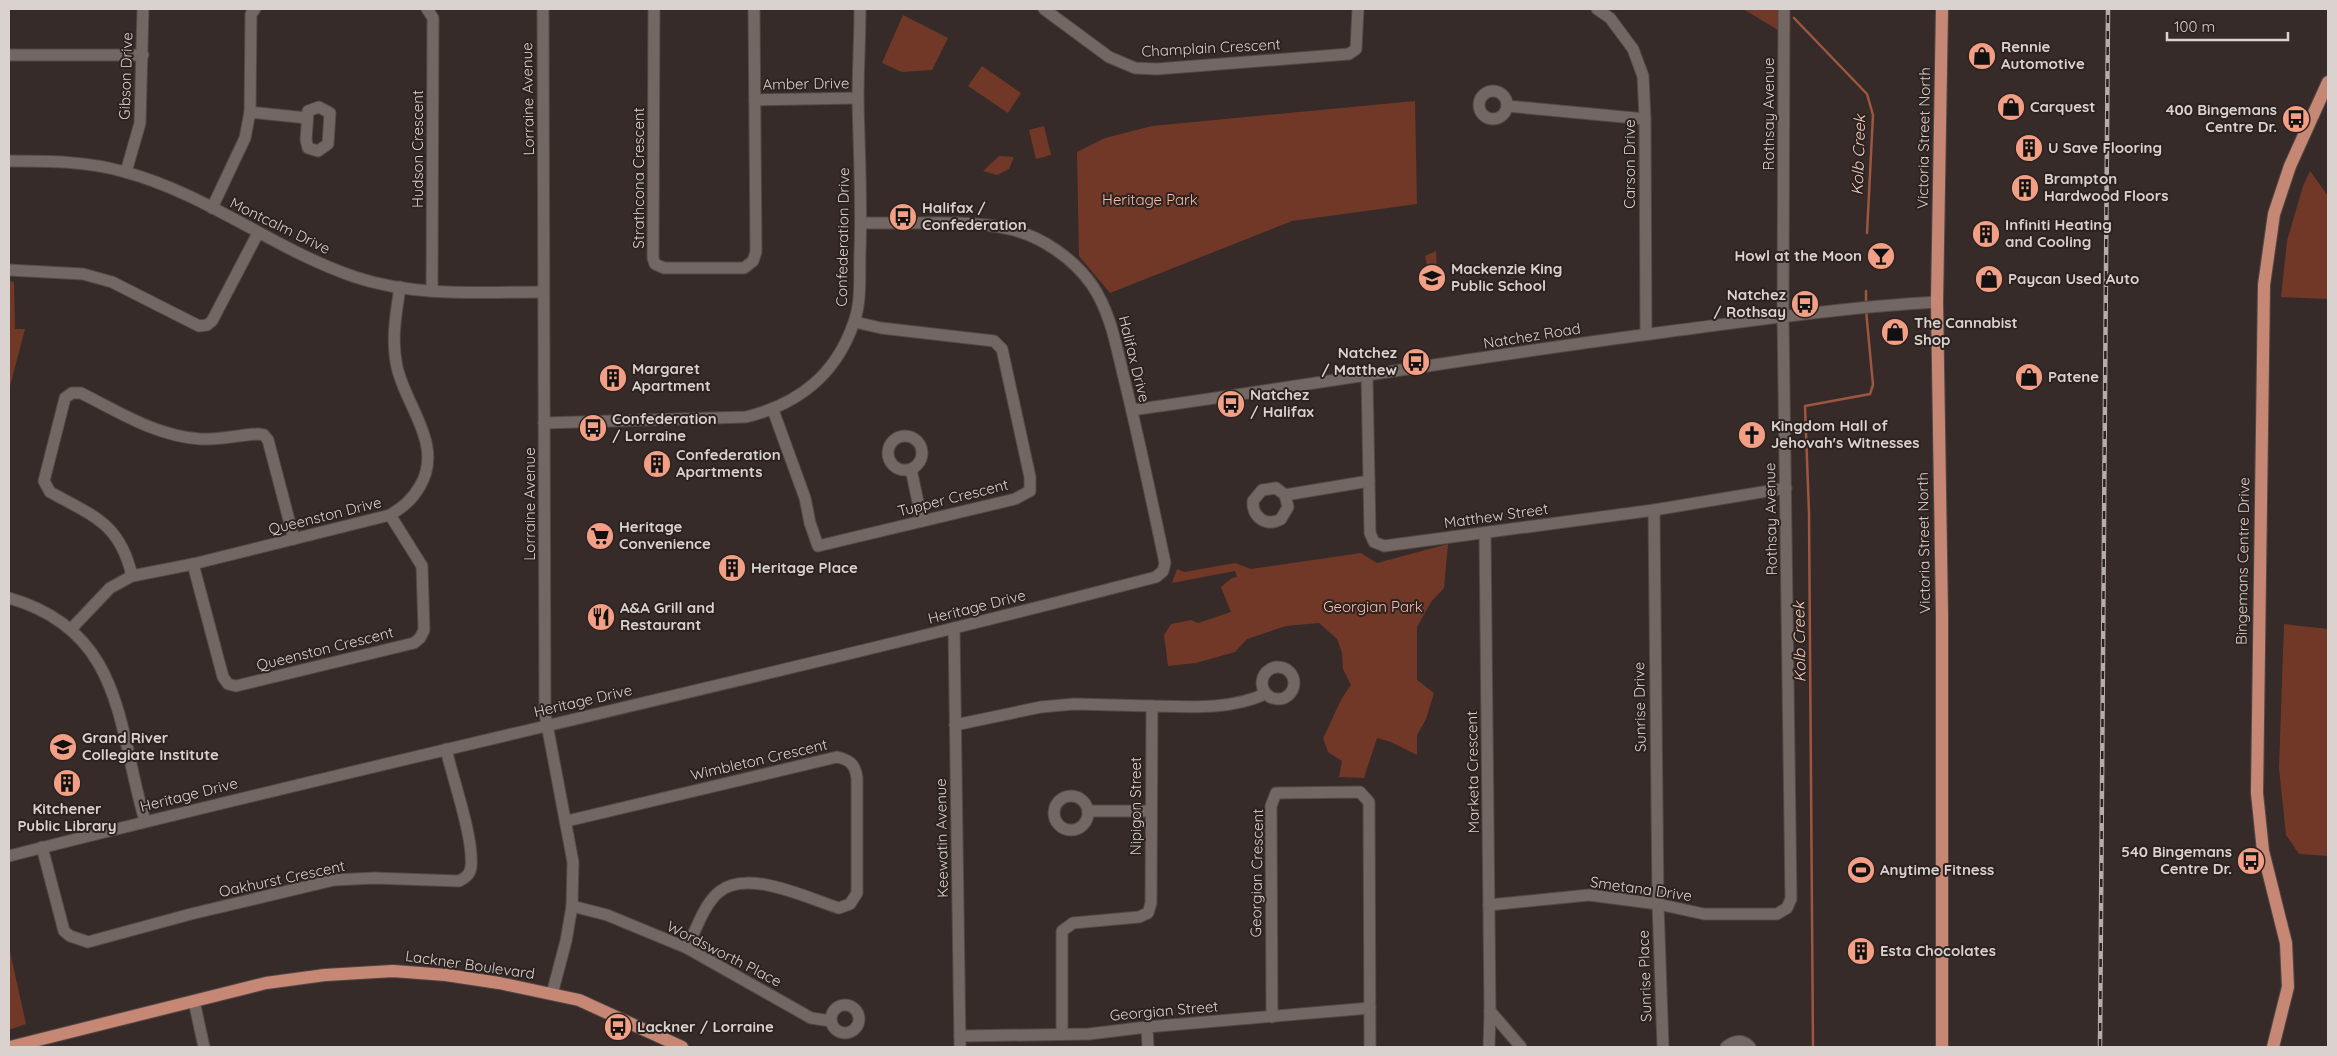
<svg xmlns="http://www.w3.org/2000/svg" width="2337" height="1056" viewBox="0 0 2337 1056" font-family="Quicksand,sans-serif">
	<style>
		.green { fill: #713827 }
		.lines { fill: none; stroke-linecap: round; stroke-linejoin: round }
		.stream { stroke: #9d5640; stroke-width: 2.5 }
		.minor-casing { stroke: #524946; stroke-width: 13 }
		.major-casing { stroke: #524946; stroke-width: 14 }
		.minor { stroke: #736763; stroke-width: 11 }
		.major { stroke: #c68875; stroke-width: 12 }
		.rail-casing { stroke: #b5adaa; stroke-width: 4.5 }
		.rail { stroke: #2c221f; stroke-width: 2.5; stroke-dasharray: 8; stroke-linecap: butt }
		.labels { text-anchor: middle; stroke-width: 4; stroke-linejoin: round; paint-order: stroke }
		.poi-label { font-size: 15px; font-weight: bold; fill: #d9d2cf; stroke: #2c221f; text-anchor: start }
		.street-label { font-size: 15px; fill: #d9d2cf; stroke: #2c221f }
		.park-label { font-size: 15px; fill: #fbbca8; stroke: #2c221f }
		.water-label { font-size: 16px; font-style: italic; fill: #f5cabd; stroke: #2c221f }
	</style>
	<rect width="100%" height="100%" fill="#362b28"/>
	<g class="green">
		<polygon points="1743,9 1779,9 1778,30"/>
		<polygon points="903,15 948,38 932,70 902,72 882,63"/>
		<polygon points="982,66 1021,93 1008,113 968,86"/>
		<polygon points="1415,101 1417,204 1292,221 1110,293 1079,256 1077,152 1105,138 1152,126"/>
		<polygon points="1044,126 1051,155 1036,159 1029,130"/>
		<polygon points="999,156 1014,157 1009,169 997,175 983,171"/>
		<polygon points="2310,171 2328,196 2328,299 2281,297 2287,241 2303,186"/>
		<polygon points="1436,251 1437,270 1428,271 1425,256"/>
		<polygon points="9,281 14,282 15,329 25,329 9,390"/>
		<path d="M 1448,544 L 1444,588 L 1431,602 L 1417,627 L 1417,680 L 1434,693 L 1426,719 L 1417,735 L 1417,755 L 1391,742 L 1377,738 L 1364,778 L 1339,777 L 1342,761 L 1328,752 L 1323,738 C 1333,720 1338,701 1351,685 L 1343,669 L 1342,653 L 1337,639 L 1319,623 L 1286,626 L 1247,639 L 1235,652 L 1196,663 L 1168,666 L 1164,635 L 1171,624 L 1191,620 L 1198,623 L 1231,612 L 1221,587 L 1232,578 L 1237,577 L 1235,571 L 1172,583 L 1177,569 L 1184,572 L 1235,563 L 1251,569 L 1361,553 L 1377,563 Z"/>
		<polygon points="2284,624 2328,629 2328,856 2299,854 2286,835 2279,768"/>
		<polygon points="9,947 26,1024 9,1030"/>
	</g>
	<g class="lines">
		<g class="stream">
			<polyline points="1794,18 1867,94 1873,115 1867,233"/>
			<polyline points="1866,291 1866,305"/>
			<polyline points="1813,1047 1809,513 1805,406 1870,394 1873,385 1866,310"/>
		</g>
		<defs>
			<g id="minor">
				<polyline points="427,9 433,18 432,291"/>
				<polyline points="543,9 545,714 573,862 572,906 566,941 552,994"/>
				<polyline points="654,9 653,258 655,264 664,268 744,268 753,261 756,252 754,9"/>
				<polyline points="1044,9 1109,57 1135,68 1157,69 1349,54 1356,49 1358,9"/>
				<polyline points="1597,9 1610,18 1633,49 1643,76 1645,119 1646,334"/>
				<polyline points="9,55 143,55"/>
				<circle cx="1493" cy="105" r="14"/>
				<polyline points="755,100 858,98"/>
				<polyline points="1507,106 1645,119"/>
				<polygon points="319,107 330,113 328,144 318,151 308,148 306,140 308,111"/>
				<polyline points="250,112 307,118"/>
				<path d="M 9,161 C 48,161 87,161 125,172 C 207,194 275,250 355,277 C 415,297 481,292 543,292"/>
				<polyline points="126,172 140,123 143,9"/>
				<polyline points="212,208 245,138 250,112 251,14 255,9"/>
				<polyline points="9,270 83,274 112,282 199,326 207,325 212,321 258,233"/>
				<polyline points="1367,377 1370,533 1374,542 1384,546 1654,510 1786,488"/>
				<polyline points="773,410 805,498 810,523 818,546 1015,499 1030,491 1030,477 1002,349 994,341 881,328 855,322"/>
				<path d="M 1132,410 C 1310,385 1487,355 1665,332 C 1756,320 1846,307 1937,302"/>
				<path d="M 544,423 L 746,417 C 799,404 836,375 854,322 C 862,300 859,274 860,251 C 862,201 859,150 858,100 C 858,69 860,39 860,9"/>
				<circle cx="905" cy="453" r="17"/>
				<polyline points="911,469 922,521"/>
				<path d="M 1285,495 L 1288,507 L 1281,519 C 1267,527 1252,518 1253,501 L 1262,490 L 1276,488 L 1285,495 L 1369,481"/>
				<polyline points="1654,510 1658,904 1663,1047"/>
				<polyline points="1485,533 1490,1011 1489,1047"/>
				<polyline points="193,564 223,677 228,684 236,686 414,643 420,638 424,630 422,566 390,515"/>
				<path d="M 132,576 C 120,523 93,516 50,492 L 44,481 L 65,398 L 72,393 L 81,393 C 119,412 156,436 200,439 C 218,440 239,435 258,434 L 264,435 L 268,440 L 294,539"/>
				<path d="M 9,598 C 124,631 117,726 145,821"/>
				<path d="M 72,628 L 110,588 L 132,576 L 193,564 L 390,515 C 403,507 412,500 420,486 C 444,445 406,407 397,367 C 391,340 396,314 400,287"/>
				<polyline points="954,628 960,1047"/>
				<circle cx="1278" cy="683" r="16"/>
				<path d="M 1152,706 C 1189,707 1230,710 1265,694"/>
				<polyline points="955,725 1041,707 1074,704 1152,706 1151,903 1148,913 1139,917 1073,923 1062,931 1062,1033"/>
				<circle cx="1071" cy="813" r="17"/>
				<polyline points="1088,811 1150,811"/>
				<path d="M 567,821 L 837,757 C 850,760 855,764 857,778 L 857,893 L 850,904 L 839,908 C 807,898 747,868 719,892 C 704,904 696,930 687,948"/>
				<path d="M 42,847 L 64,931 L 70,936 L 88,942 L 191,914 L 334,880 L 374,878 L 459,881 C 465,878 470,875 471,867 C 474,838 453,780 446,749"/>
				<path d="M 9,856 C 391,759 775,676 1156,577 L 1163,571 L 1165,563 C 1152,501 1139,439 1124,378 C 1116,346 1111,313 1092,285 C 1073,258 1041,236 1009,229 C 967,219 906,224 861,223"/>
				<polyline points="1489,905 1589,895 1658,904 1704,914 1777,914 1787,908 1791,899 1783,316 1784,9"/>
				<polyline points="572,906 607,915 687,948 811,1018 831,1021"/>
				<polyline points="194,1001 204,1047"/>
				<circle cx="845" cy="1019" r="14"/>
				<polyline points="1490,1011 1521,1047"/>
				<polyline points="1272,1017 1271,806 1276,793 1360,792 1369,802 1370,1047"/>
				<polyline points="1147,1027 1148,1047"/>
				<polyline points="960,1036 1089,1034 1147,1027 1370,1008"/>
				<path d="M 1726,1047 C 1734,1040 1743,1039 1750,1047"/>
			</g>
			<g id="major">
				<polyline points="1942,9 1937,302 1942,616 1942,1047"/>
				<polyline points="10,1047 266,983 325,975 393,971 446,975 499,983 579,1000 682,1047"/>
				<polyline points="2273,1047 2288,987 2286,943 2263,851 2257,793 2264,285 2274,214 2290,166 2328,82"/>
			</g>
		</defs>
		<use href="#minor" class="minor-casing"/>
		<use href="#major" class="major-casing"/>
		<use href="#minor" class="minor"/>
		<use href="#major" class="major"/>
		<defs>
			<polyline id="rail" points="2100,1047 2108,9"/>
		</defs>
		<use href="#rail" class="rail-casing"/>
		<use href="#rail" class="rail"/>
	</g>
	<defs>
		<symbol id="shop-disc" viewBox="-11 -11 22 22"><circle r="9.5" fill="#f39f85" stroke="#2c221f"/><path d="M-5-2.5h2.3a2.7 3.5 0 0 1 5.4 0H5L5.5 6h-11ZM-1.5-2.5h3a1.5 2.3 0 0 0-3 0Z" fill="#111"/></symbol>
		<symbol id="bus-disc" viewBox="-11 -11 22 22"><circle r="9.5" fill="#f39f85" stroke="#2c221f"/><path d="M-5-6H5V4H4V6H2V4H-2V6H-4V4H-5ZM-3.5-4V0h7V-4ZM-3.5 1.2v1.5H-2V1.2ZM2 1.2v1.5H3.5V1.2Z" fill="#111"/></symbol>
		<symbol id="building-disc" viewBox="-11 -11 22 22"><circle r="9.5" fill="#f39f85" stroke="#2c221f"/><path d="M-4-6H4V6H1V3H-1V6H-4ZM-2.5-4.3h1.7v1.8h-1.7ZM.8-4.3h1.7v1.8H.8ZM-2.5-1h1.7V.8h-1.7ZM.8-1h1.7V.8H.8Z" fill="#111"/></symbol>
		<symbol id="bar-disc" viewBox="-11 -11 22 22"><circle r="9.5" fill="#f39f85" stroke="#2c221f"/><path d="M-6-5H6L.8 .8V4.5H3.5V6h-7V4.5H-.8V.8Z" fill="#111"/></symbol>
		<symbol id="school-disc" viewBox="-11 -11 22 22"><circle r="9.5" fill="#f39f85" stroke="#2c221f"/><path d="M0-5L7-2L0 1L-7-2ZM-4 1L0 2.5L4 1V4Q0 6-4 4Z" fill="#111"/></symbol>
		<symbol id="church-disc" viewBox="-11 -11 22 22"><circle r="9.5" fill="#f39f85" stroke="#2c221f"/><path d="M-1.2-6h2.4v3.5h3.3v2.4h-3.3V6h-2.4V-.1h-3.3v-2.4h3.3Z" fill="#111"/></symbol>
		<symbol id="supermarket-disc" viewBox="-11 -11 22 22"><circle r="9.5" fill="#f39f85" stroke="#2c221f"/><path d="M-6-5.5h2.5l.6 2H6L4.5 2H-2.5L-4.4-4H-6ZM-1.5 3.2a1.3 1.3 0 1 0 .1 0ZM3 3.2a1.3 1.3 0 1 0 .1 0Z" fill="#111"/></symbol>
		<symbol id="restaurant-disc" viewBox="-11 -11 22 22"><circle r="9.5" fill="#f39f85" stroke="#2c221f"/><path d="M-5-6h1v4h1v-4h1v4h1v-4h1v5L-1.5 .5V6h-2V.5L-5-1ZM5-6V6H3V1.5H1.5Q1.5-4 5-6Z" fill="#111"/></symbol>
		<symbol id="stadium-disc" viewBox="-11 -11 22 22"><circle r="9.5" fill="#f39f85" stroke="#2c221f"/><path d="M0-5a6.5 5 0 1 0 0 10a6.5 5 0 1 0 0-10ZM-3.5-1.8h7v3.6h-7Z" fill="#111"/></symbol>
	</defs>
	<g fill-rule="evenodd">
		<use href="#shop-disc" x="1966" y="40" width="32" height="32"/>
		<use href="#shop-disc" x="1995" y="91" width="32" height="32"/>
		<use href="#bus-disc" x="2280" y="103" width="32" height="32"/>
		<use href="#building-disc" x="2013" y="132" width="32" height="32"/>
		<use href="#building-disc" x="2009" y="172" width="32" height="32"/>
		<use href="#bus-disc" x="887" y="201" width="32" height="32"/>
		<use href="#building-disc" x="1970" y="218" width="32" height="32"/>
		<use href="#bar-disc" x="1865" y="240" width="32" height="32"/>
		<use href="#school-disc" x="1416" y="262" width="32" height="32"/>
		<use href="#shop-disc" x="1973" y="263" width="32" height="32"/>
		<use href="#bus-disc" x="1789" y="288" width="32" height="32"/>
		<use href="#shop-disc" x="1879" y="316" width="32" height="32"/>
		<use href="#bus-disc" x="1400" y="346" width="32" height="32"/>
		<use href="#shop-disc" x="2013" y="361" width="32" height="32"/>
		<use href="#building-disc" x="597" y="362" width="32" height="32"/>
		<use href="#bus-disc" x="1215" y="388" width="32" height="32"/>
		<use href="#bus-disc" x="577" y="412" width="32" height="32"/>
		<use href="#church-disc" x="1736" y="419" width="32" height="32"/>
		<use href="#building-disc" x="641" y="448" width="32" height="32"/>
		<use href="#supermarket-disc" x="584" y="520" width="32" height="32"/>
		<use href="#building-disc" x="716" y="552" width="32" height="32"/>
		<use href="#restaurant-disc" x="585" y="601" width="32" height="32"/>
		<use href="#school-disc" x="47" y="731" width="32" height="32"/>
		<use href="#building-disc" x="51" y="767" width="32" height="32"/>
		<use href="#bus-disc" x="2235" y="845" width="32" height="32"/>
		<use href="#stadium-disc" x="1845" y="854" width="32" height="32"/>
		<use href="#building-disc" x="1845" y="935" width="32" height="32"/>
		<use href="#bus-disc" x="602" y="1011" width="32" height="32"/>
	</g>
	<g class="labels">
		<g class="poi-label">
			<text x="2001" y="52">Rennie<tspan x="2001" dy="17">Automotive</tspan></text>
			<text x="2030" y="112">Carquest</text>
			<text x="2277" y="115" text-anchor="end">400 Bingemans<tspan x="2277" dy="17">Centre Dr.</tspan></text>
			<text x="2048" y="153">U Save Flooring</text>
			<text x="2044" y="184">Brampton<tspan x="2044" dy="17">Hardwood Floors</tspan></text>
			<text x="922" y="213">Halifax /<tspan x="922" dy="17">Confederation</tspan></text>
			<text x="2005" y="230">Infiniti Heating<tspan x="2005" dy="17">and Cooling</tspan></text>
			<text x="1862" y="261" text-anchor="end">Howl at the Moon</text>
			<text x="1451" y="274">Mackenzie King<tspan x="1451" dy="17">Public School</tspan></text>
			<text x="2008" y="284">Paycan Used Auto</text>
			<text x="1786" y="300" text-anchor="end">Natchez<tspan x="1786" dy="17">/ Rothsay</tspan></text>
			<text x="1914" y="328">The Cannabist<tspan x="1914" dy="17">Shop</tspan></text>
			<text x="1397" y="358" text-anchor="end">Natchez<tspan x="1397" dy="17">/ Matthew</tspan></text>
			<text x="632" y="374">Margaret<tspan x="632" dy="17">Apartment</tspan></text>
			<text x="2048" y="382">Patene</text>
			<text x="1250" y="400">Natchez<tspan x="1250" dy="17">/ Halifax</tspan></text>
			<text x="612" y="424">Confederation<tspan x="612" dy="17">/ Lorraine</tspan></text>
			<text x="1771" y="431">Kingdom Hall of<tspan x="1771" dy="17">Jehovah's Witnesses</tspan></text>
			<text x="676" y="460">Confederation<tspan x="676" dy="17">Apartments</tspan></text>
			<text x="619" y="532">Heritage<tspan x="619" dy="17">Convenience</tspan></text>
			<text x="751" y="573">Heritage Place</text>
			<text x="620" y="613">A&amp;A Grill and<tspan x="620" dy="17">Restaurant</tspan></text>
			<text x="82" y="743">Grand River<tspan x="82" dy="17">Collegiate Institute</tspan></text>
			<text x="67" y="814" text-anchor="middle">Kitchener<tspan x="67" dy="17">Public Library</tspan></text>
			<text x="2232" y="857" text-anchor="end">540 Bingemans<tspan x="2232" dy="17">Centre Dr.</tspan></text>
			<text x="1880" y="875">Anytime Fitness</text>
			<text x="1880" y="956">Esta Chocolates</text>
			<text x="637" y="1032">Lackner / Lorraine</text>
		</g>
		<g class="street-label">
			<text transform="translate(1211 48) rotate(-3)" y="5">Champlain Crescent</text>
			<text transform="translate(126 76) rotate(-88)" y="5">Gibson Drive</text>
			<text transform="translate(806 84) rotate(-1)" y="5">Amber Drive</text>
			<text transform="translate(528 99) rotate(-91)" y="5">Lorraine Avenue</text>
			<text transform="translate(1769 114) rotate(-90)" y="5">Rothsay Avenue</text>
			<text transform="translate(1924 138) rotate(-89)" y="5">Victoria Street North</text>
			<text transform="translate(418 149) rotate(-90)" y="5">Hudson Crescent</text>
			<text transform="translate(1630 164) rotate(-90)" y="5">Carson Drive</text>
			<text transform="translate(639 178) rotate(-90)" y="5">Strathcona Crescent</text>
			<text transform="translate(280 226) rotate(26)" y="5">Montcalm Drive</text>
			<text transform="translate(843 237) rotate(-89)" y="5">Confederation Drive</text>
			<text transform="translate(1532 336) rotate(-9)" y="5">Natchez Road</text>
			<text transform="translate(1134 359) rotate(76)" y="5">Halifax Drive</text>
			<text transform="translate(953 498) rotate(-14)" y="5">Tupper Crescent</text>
			<text transform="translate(530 504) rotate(-90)" y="5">Lorraine Avenue</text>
			<text transform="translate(325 516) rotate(-14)" y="5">Queenston Drive</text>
			<text transform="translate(1496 516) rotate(-8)" y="5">Matthew Street</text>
			<text transform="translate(1771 519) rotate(-91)" y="5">Rothsay Avenue</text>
			<text transform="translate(1924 543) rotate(-91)" y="5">Victoria Street North</text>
			<text transform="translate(2243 561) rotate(-89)" y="5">Bingemans Centre Drive</text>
			<text transform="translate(977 607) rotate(-14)" y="5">Heritage Drive</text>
			<text transform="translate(325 649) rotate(-14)" y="5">Queenston Crescent</text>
			<text transform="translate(583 701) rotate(-13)" y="5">Heritage Drive</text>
			<text transform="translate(1640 707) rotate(-91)" y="5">Sunrise Drive</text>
			<text transform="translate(759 760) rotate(-13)" y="5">Wimbleton Crescent</text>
			<text transform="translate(1473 772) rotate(-91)" y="5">Marketa Crescent</text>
			<text transform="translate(189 795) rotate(-14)" y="5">Heritage Drive</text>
			<text transform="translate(1136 806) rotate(-90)" y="5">Nipigon Street</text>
			<text transform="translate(942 838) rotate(-91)" y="5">Keewatin Avenue</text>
			<text transform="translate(1257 873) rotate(-89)" y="5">Georgian Crescent</text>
			<text transform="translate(282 879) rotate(-12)" y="5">Oakhurst Crescent</text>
			<text transform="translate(1641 889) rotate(8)" y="5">Smetana Drive</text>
			<text transform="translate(724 954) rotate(27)" y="5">Wordsworth Place</text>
			<text transform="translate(470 965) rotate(8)" y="5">Lackner Boulevard</text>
			<text transform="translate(1645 976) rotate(-92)" y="5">Sunrise Place</text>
			<text transform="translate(1164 1011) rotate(-5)" y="5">Georgian Street</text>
		</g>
		<g class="park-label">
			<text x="1150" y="205">Heritage Park</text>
			<text x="1373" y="612">Georgian Park</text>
		</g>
		<g class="water-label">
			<text transform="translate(1858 155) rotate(-88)" y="6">Kolb Creek</text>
			<text transform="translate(1799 642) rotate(-91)" y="6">Kolb Creek</text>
		</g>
	</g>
	<rect width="2337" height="1056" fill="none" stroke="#d9d2cf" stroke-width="20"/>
	<path d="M2167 32v8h121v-8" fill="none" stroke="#d9d2cf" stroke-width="2.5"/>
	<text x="2174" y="32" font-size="15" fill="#d9d2cf" stroke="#2c221f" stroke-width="4" paint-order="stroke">100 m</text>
</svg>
